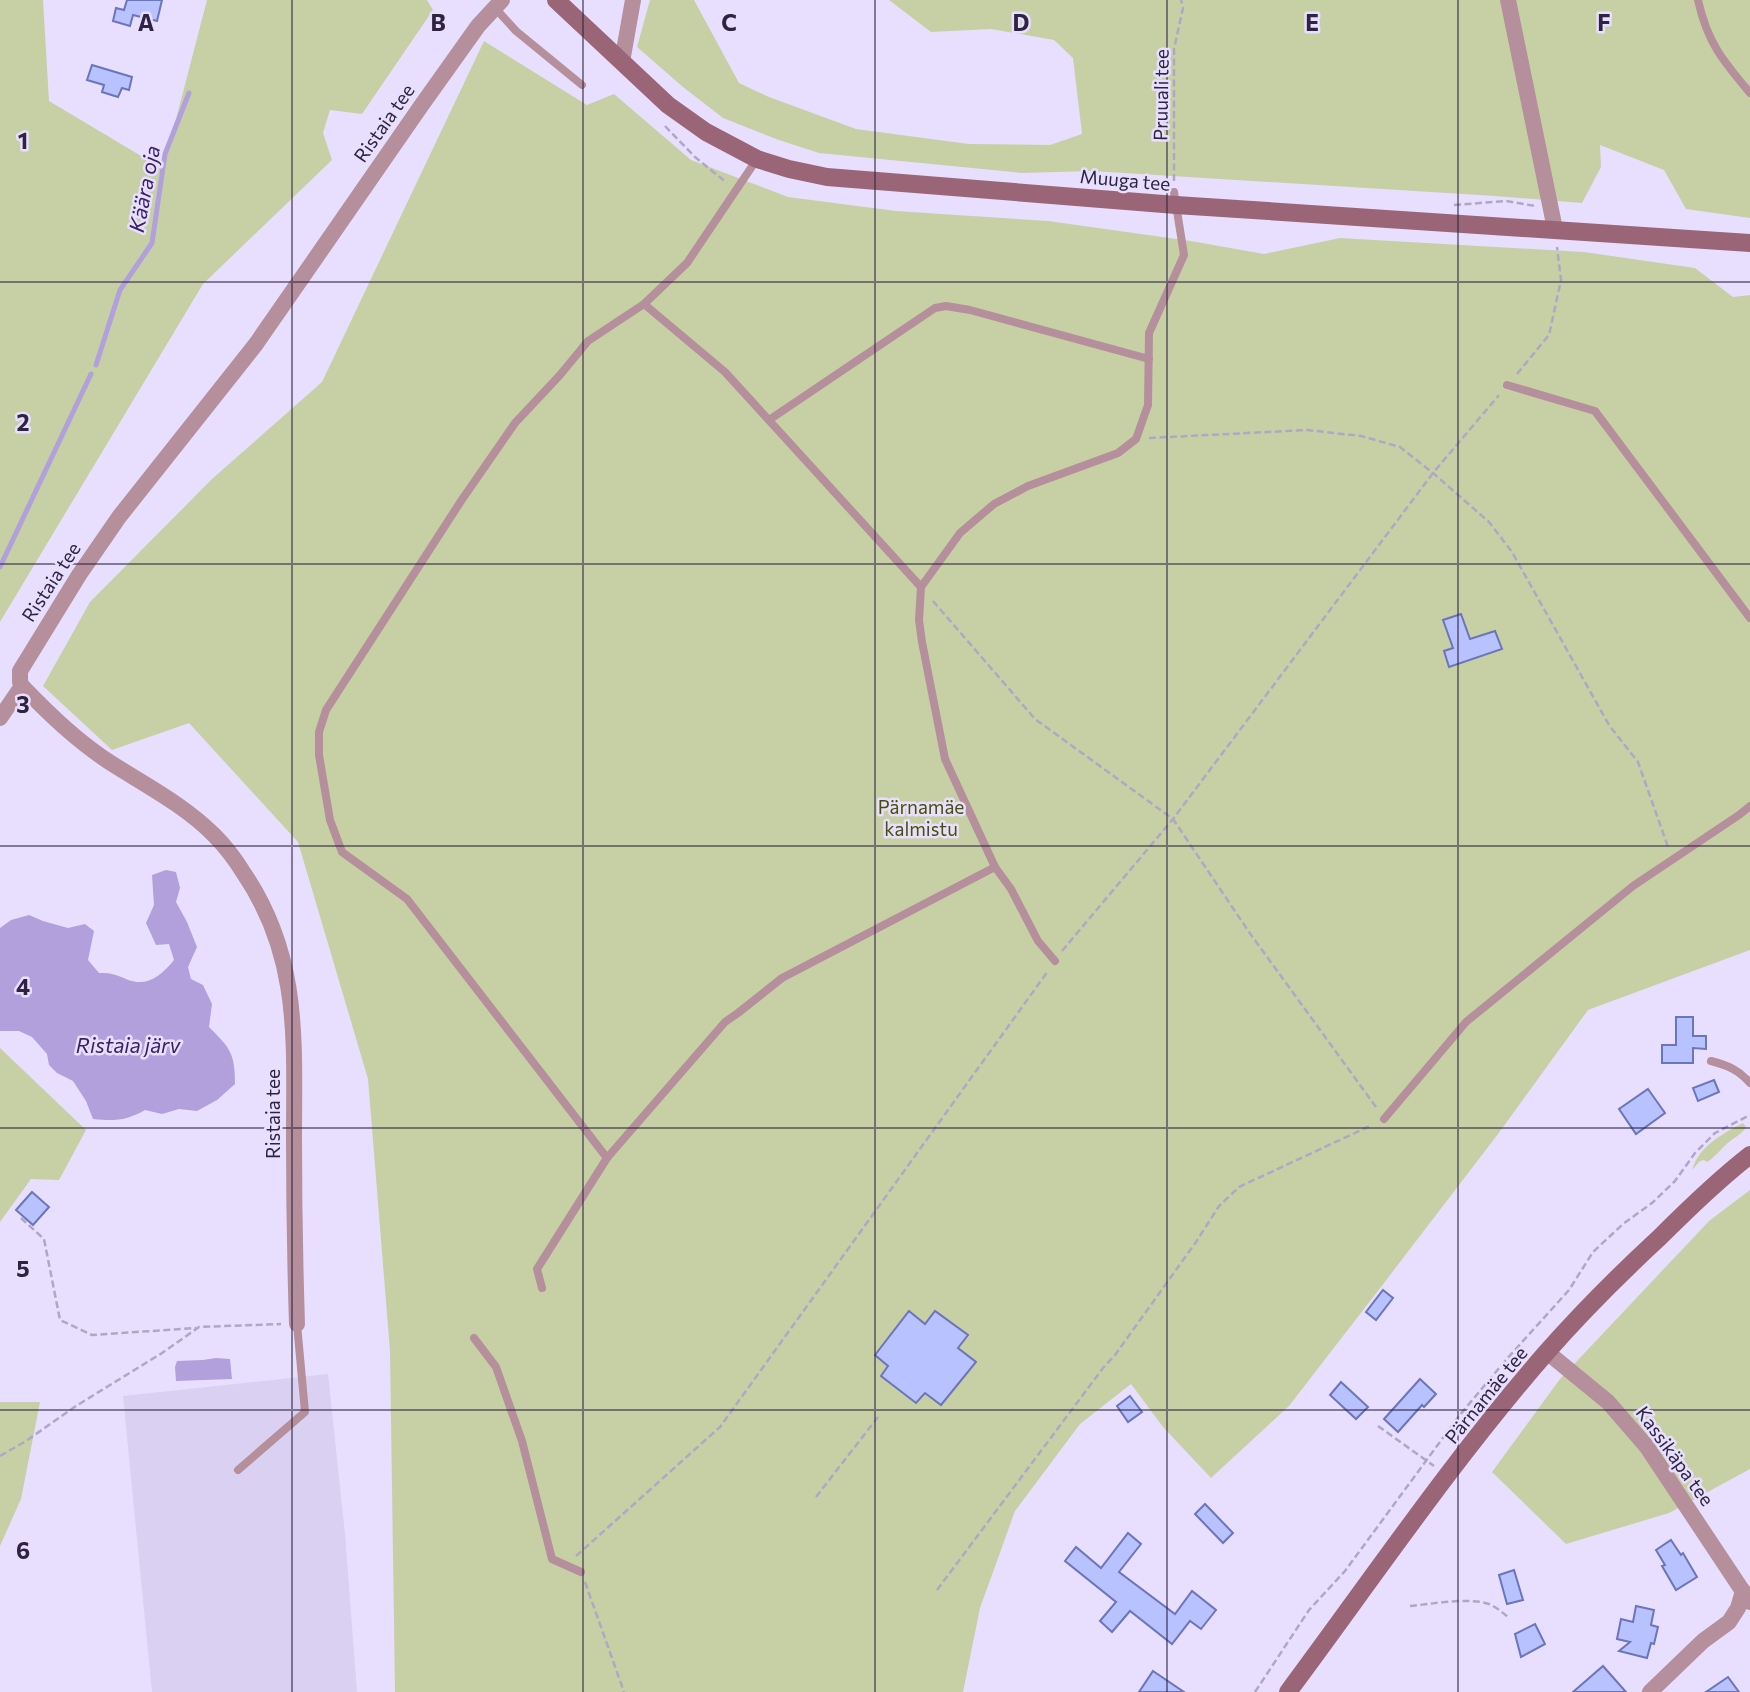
<svg xmlns="http://www.w3.org/2000/svg" width="1750" height="1692" viewBox="0 0 1750 1692" font-family="Commissioner,sans-serif">
	<style>
		.built { fill: #d9d0f2 }
		.green { fill: #c7d0a5 }
		.water { fill: #b1a0db }
		.lines { fill: none; stroke-linecap: round; stroke-linejoin: round }
		.stream { stroke: #b1a0db; stroke-width: 5 }
		.building { fill: #b8c2ff; stroke: #6c74ba; stroke-width: 2 }
		.path { stroke: #b0a7c6; stroke-width: 2.5; stroke-dasharray: 7 3.5; stroke-linecap: butt }
		.lane { stroke: #b58f9b; stroke-width: 8 }
		.street { stroke: #b58f9b; stroke-width: 16 }
		.secondary { stroke: #9b6578; stroke-width: 18 }
		.grid { fill: none; stroke: #2e2442; stroke-width: 2; stroke-opacity: 0.55 }
		.labels { text-anchor: middle; stroke-width: 5; stroke-linejoin: round; paint-order: stroke }
		.street-label { font-size: 19px; fill: #2e2442; stroke: #e8dfff }
		.park-label { font-size: 19px; fill: #475103; stroke: #e8dfff }
		.water-label { font-size: 21px; font-style: italic; fill: #3b2066; stroke: #e8dfff }
		.grid-label { font-size: 23px; text-anchor: middle; font-weight: bold; fill: #2e2442; stroke: #e8dfff; stroke-width: 5; stroke-linejoin: round; paint-order: stroke }
	</style>
	<rect width="100%" height="100%" fill="#e8dfff"/>
	<polygon class="built" points="328,1374 345,1534 357,1692 152,1692 123,1396"/>
	<g class="green">
		<polygon points="0,0 43,0 49,101 163,169 207,0 427,0 433,10 362,114 330,110 323,133 332,160 203,284 0,622"/>
		<polygon points="650,0 694,0 739,83 769,97 856,129 969,144 1050,145 1082,134 1073,58 1054,40 991,29 931,32 889,0 1750,0 1750,218 1686,209 1664,170 1600,145 1601,167 1582,203 1495,196 1091,171 1022,173 819,153 776,139 723,118 683,87 637,47"/>
		<polygon points="484,41 587,105 614,94 691,160 788,197 896,211 1048,221 1191,241 1264,254 1340,238 1584,252 1695,268 1733,297 1750,295 1750,950 1588,1010 1498,1134 1384,1283 1289,1406 1211,1478 1163,1427 1131,1384 1080,1424 1015,1511 980,1608 963,1692 395,1692 390,1351 368,1079 298,842 189,723 112,750 43,686 90,602 212,479 322,382"/>
		<polygon points="0,1048 86,1130 59,1180 31,1179 0,1222"/>
		<path d="M 1743,1123 L 1746,1127 C 1742,1134 1735,1137 1729,1142 C 1721,1148 1716,1157 1707,1162 L 1704,1160 L 1700,1161 L 1692,1170 C 1699,1146 1722,1134 1743,1123 Z"/>
		<polygon points="1750,1190 1750,1469 1669,1513 1566,1544 1492,1472 1560,1379 1709,1221"/>
		<polygon points="0,1402 40,1402 21,1499 0,1546"/>
	</g>
	<g class="water">
		<path d="M 166,870 L 176,872 L 180,888 L 176,902 L 187,922 L 197,947 L 188,967 L 191,979 L 203,985 L 212,1004 L 209,1027 C 230,1048 235,1053 235,1084 L 217,1100 L 197,1111 L 179,1109 L 162,1114 L 145,1110 C 126,1121 114,1121 93,1119 L 86,1101 L 73,1081 L 57,1073 L 49,1065 L 47,1054 L 32,1037 L 19,1031 L 0,1031 L 0,928 L 11,920 L 29,915 L 43,921 L 68,928 L 85,924 L 94,931 L 88,960 L 99,973 C 112,973 114,974 126,979 C 147,988 161,976 174,960 L 169,944 L 156,945 L 146,923 L 154,905 L 152,875 Z"/>
		<polygon points="216,1358 230,1359 232,1379 176,1381 175,1367 177,1361 203,1360"/>
	</g>
	<g class="lines">
		<g class="stream">
			<polyline points="96,365 120,290 152,243 165,154 189,93"/>
			<polyline points="0,567 91,374"/>
		</g>
	</g>
	<g class="building">
		<polygon points="127,0 162,0 157,21 133,15 130,26 113,21 116,8 124,10"/>
		<polygon points="92,65 132,77 129,90 122,88 118,97 102,92 104,85 87,80"/>
		<polygon points="1461,614 1470,639 1495,631 1502,649 1449,667 1444,651 1453,648 1443,620"/>
		<polygon points="1676,1017 1693,1017 1693,1036 1706,1036 1706,1049 1693,1048 1693,1063 1662,1063 1662,1045 1676,1045"/>
		<polygon points="1714,1080 1719,1092 1698,1101 1693,1088"/>
		<polygon points="1648,1089 1665,1113 1636,1134 1619,1109"/>
		<polygon points="32,1192 49,1207 33,1225 16,1210"/>
		<polygon points="1383,1290 1393,1298 1376,1320 1366,1312"/>
		<polygon points="909,1311 925,1324 935,1311 968,1335 958,1348 976,1362 941,1405 925,1393 916,1403 881,1376 888,1366 875,1355"/>
		<polygon points="1420,1379 1436,1394 1424,1407 1422,1405 1398,1432 1384,1419"/>
		<polygon points="1341,1382 1368,1407 1356,1419 1330,1395"/>
		<polygon points="1130,1396 1142,1412 1128,1422 1117,1406"/>
		<polygon points="1205,1504 1233,1533 1223,1543 1195,1514"/>
		<polygon points="1128,1533 1141,1544 1119,1572 1175,1614 1192,1591 1216,1610 1201,1629 1190,1621 1172,1644 1130,1611 1112,1632 1100,1621 1116,1602 1065,1561 1076,1547 1101,1568"/>
		<polygon points="1671,1540 1681,1555 1683,1553 1697,1577 1676,1590 1662,1566 1665,1565 1656,1550"/>
		<polygon points="1514,1570 1523,1600 1507,1604 1499,1575"/>
		<polygon points="1636,1606 1654,1610 1651,1625 1658,1627 1654,1644 1651,1643 1647,1658 1619,1651 1630,1642 1617,1639 1621,1619 1633,1622"/>
		<polygon points="1535,1624 1545,1644 1521,1657 1515,1634"/>
		<polygon points="1603,1666 1626,1692 1573,1692"/>
		<polygon points="1153,1671 1184,1692 1139,1692"/>
		<polygon points="1728,1677 1739,1692 1706,1692"/>
	</g>
	<g class="lines">
		<g class="path">
			<polyline points="665,126 695,157 727,183"/>
			<polyline points="1174,181 1174,49 1183,8 1181,0"/>
			<polyline points="1454,205 1506,201 1535,206"/>
			<polyline points="1517,374 1549,335 1561,280 1557,247"/>
			<polyline points="1149,438 1307,430 1361,436 1400,447 1433,473 1489,522 1512,552 1609,725 1638,762 1668,847"/>
			<polyline points="933,601 1035,719 1173,819 1249,932 1376,1107"/>
			<polyline points="1062,951 1173,819 1433,473 1499,395"/>
			<polyline points="21,1218 44,1239 60,1320 92,1335 196,1328"/>
			<polyline points="1378,1426 1434,1466"/>
			<polyline points="0,1456 26,1441 76,1406 162,1353 199,1327 281,1324"/>
			<polyline points="816,1497 878,1417"/>
			<polyline points="576,1556 720,1427 1048,971"/>
			<polyline points="585,1582 624,1692"/>
			<polyline points="937,1590 1103,1368 1115,1355 1196,1242 1219,1206 1239,1187 1372,1125"/>
			<path d="M 1410,1606 C 1432,1604 1469,1597 1489,1604 C 1496,1607 1502,1612 1508,1617"/>
			<polyline points="1255,1692 1309,1610 1345,1571 1459,1416 1505,1361 1569,1290 1593,1252 1623,1224 1652,1203 1675,1181 1695,1153 1715,1133 1750,1115"/>
		</g>
		<g class="lane">
			<path d="M 1698,0 C 1707,42 1723,61 1750,93"/>
			<polyline points="495,8 516,31 582,85"/>
			<polyline points="757,159 687,263 644,304 725,372 921,587"/>
			<polyline points="1507,385 1595,411 1750,618"/>
			<polyline points="769,420 935,308 946,306 970,310 1149,359"/>
			<polyline points="1055,961 1038,941 1011,889 995,867 945,759 922,642 919,620 921,587 960,533 994,504 1028,486 1118,453 1136,439 1148,405 1149,333 1184,255 1174,192"/>
			<path d="M 1711,1061 C 1727,1065 1739,1070 1750,1083"/>
			<polyline points="1384,1119 1466,1022 1633,886 1739,815 1750,806"/>
			<polyline points="607,1158 407,899 342,852 330,820 319,755 319,732 326,710 461,501 515,423 560,375 588,341 644,304"/>
			<polyline points="542,1288 537,1269 607,1158 725,1022 738,1013 782,978 995,867"/>
			<polyline points="474,1338 496,1367 522,1441 552,1559 581,1572"/>
			<polyline points="238,1470 305,1412 297,1324"/>
		</g>
		<g class="street">
			<polyline points="1508,0 1555,229"/>
			<polyline points="622,62 633,0"/>
			<polyline points="0,718 22,686"/>
			<path d="M 297,1324 C 295,1262 294,1200 294,1138 C 294,1041 301,957 243,872 C 235,859 225,846 214,835 C 185,806 149,787 114,765 C 79,743 50,715 22,686 L 20,682 L 20,671 L 79,575 L 119,517 L 256,344 L 421,106 L 478,26 L 502,0"/>
			<polyline points="1547,1352 1608,1402 1647,1447 1750,1602"/>
			<polyline points="1650,1692 1703,1641 1729,1622 1738,1608 1743,1591"/>
		</g>
		<g class="secondary">
			<polyline points="556,0 668,105 706,132 757,159 789,169 827,177 1176,205 1750,243"/>
			<path d="M 1288,1692 C 1372,1579 1452,1461 1545,1354 C 1581,1313 1620,1274 1660,1237 C 1689,1208 1718,1180 1750,1155"/>
		</g>
	</g>
	<path class="grid" d="M 292,0 L 292,1692M 583,0 L 583,1692M 875,0 L 875,1692M 1167,0 L 1167,1692M 1458,0 L 1458,1692M 0,282 L 1750,282M 0,564 L 1750,564M 0,846 L 1750,846M 0,1128 L 1750,1128M 0,1410 L 1750,1410"/>
	<g class="labels">
		<g class="street-label">
			<text transform="translate(1161 95) rotate(-89)" y="7">Pruuali tee</text>
			<text transform="translate(384 123) rotate(-55)" y="7">Ristaia tee</text>
			<text transform="translate(1125 180) rotate(5)" y="7">Muuga tee</text>
			<text transform="translate(51 582) rotate(-57)" y="7">Ristaia tee</text>
			<text transform="translate(273 1114) rotate(-90)" y="7">Ristaia tee</text>
			<text transform="translate(1486 1395) rotate(-51)" y="7">Pärnamäe tee</text>
			<text transform="translate(1675 1456) rotate(54)" y="7">Kassikäpa tee</text>
		</g>
		<g class="park-label">
			<text x="921" y="814">Pärnamäe<tspan x="921" dy="22">kalmistu</tspan></text>
		</g>
		<g class="water-label">
			<text transform="translate(145 189) rotate(-79)" y="7">Käära oja</text>
			<text x="128" y="1053">Ristaia järv</text>
		</g>
	</g>
	<g class="grid-label">
		<text x="146" y="31">A</text>
		<text x="438" y="31">B</text>
		<text x="729" y="31">C</text>
		<text x="1021" y="31">D</text>
		<text x="1312" y="31">E</text>
		<text x="1604" y="31">F</text>
		<text x="23" y="149">1</text>
		<text x="23" y="431">2</text>
		<text x="23" y="713">3</text>
		<text x="23" y="995">4</text>
		<text x="23" y="1277">5</text>
		<text x="23" y="1559">6</text>
	</g>
</svg>
